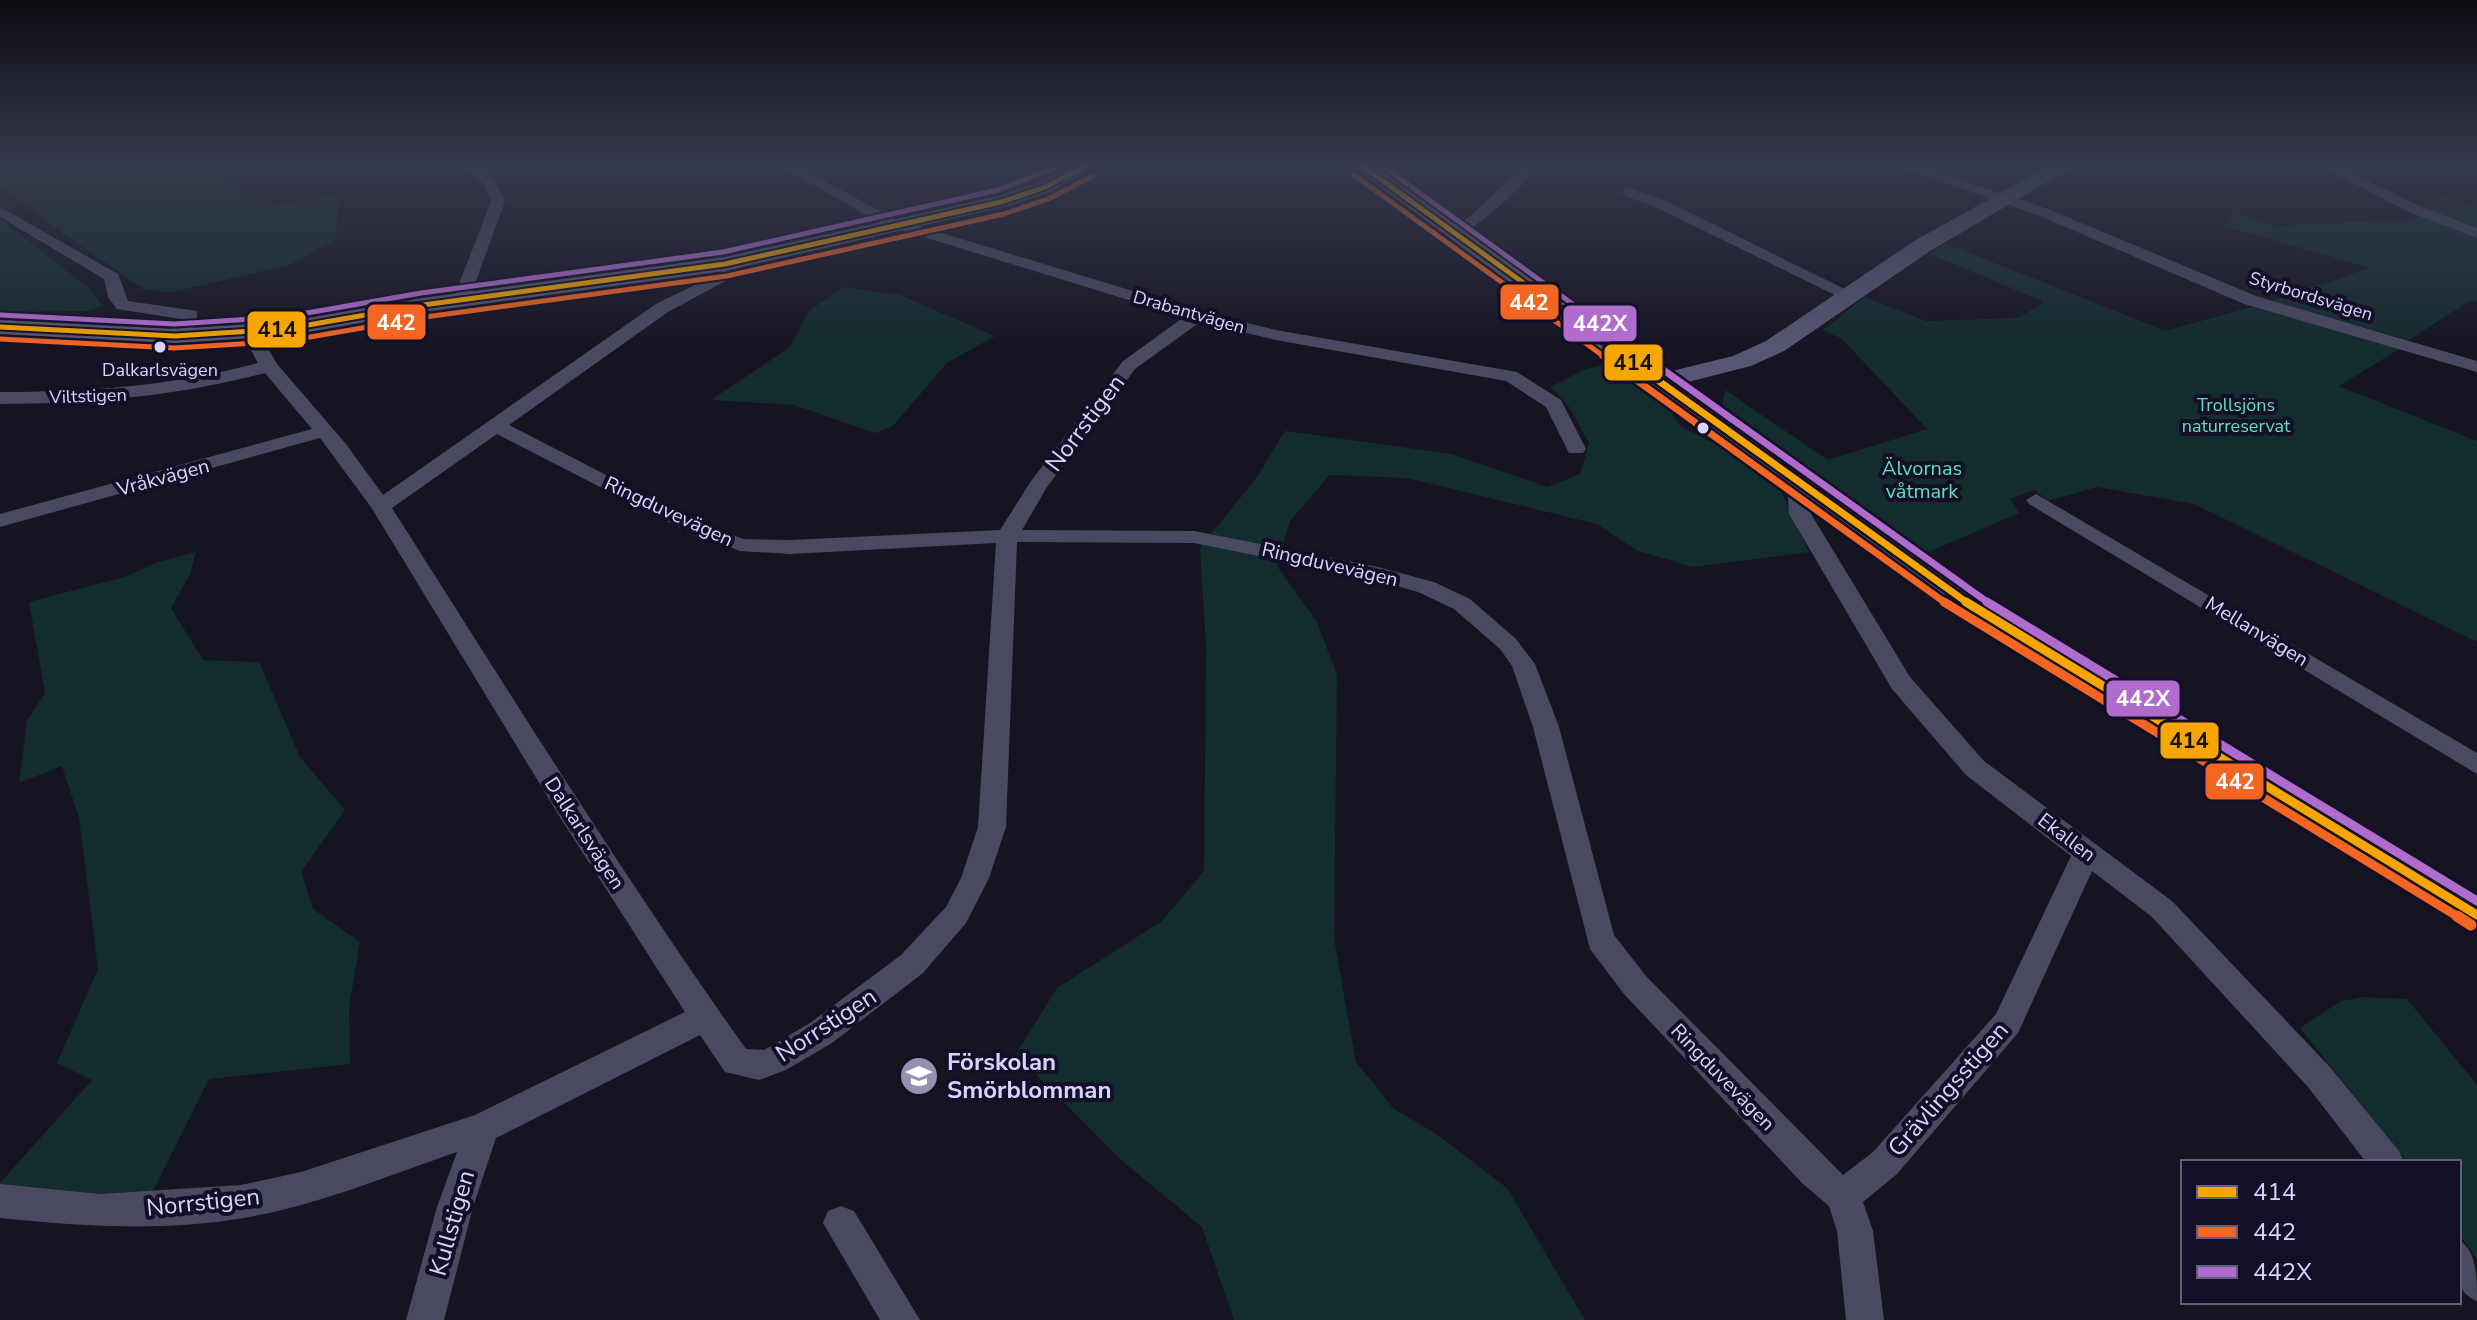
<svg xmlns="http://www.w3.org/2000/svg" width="2477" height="1320" viewBox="0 0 2477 1320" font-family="'Nunito Sans',sans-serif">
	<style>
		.green { fill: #132c2d }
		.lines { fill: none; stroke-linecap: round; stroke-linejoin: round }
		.street { fill: #4a4962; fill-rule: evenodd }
		.secondary { fill: #575674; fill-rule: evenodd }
		.bus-1-far2-casing { stroke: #130f26; stroke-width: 9 }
		.bus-1-far1-casing { stroke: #130f26; stroke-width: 12 }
		.bus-1-casing { stroke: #130f26; stroke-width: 15 }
		.bus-2-far3-casing { stroke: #130f26; stroke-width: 9 }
		.bus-2-far2-casing { stroke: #130f26; stroke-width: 12 }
		.bus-2-far1-casing { stroke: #130f26; stroke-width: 15 }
		.bus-2-casing { stroke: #130f26; stroke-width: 17 }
		.bus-3-far2-casing { stroke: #130f26; stroke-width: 9 }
		.bus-3-far1-casing { stroke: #130f26; stroke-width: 12 }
		.bus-3-casing { stroke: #130f26; stroke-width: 15 }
		.bus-1-far2 { stroke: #f7a600; stroke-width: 5 }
		.bus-1-far1 { stroke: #f7a600; stroke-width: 7 }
		.bus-1 { stroke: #f7a600; stroke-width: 9 }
		.bus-2-far3 { stroke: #f26522; stroke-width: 5 }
		.bus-2-far2 { stroke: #f26522; stroke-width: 7 }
		.bus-2-far1 { stroke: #f26522; stroke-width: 9 }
		.bus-2 { stroke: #f26522; stroke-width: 11 }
		.bus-3-far2 { stroke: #b06ccc; stroke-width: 5 }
		.bus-3-far1 { stroke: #b06ccc; stroke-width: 7 }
		.bus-3 { stroke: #b06ccc; stroke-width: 9 }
		.bus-dot { fill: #d9d4ff; stroke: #130f26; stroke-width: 3 }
		.labels { text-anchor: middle; stroke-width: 8; stroke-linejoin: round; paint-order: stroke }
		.far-street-label { font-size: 18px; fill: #d9d4ff; stroke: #130f26 }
		.bus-label { font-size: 18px; fill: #d9d4ff; stroke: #130f26 }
		.far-park-label { font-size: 18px; fill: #5fe0c0; stroke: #130f26 }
		.park-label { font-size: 20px; fill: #5fe0c0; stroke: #130f26 }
		.street-label { font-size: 20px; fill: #d9d4ff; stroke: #130f26 }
		.near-street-label { font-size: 24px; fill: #d9d4ff; stroke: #130f26 }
		.near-poi-label { font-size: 24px; font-weight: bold; fill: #d9d4ff; stroke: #130f26; text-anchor: start }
		.line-badge { stroke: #130f26; stroke-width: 3 }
		.badge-label { font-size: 22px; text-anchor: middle; font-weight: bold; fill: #fff }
		.pale-badge-label { font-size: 22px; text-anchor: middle; font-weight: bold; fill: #111 }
	</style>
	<rect width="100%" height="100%" fill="#161421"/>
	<g class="green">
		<polygon points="0,165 207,165 260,208 338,194 336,239 289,265 169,293 143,289 34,213 0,183"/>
		<polygon points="2443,194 2477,209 2477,302 2471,300 2409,340 2271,301 2370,268 2224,226 2235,213 2278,226 2415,219"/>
		<polygon points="0,219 88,287 103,306 86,311 0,312"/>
		<polygon points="1945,243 2165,331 2252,307 2401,348 2339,386 2477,441 2477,642 2194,504 2097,487 2048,501 2035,490 2010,499 2019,513 1915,558 1777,453 1722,404 1725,390 1828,460 1927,429 1842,339 1823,330 1865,297 1926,321 2018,318 2044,302 1930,254"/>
		<polygon points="844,287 900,295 995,336 947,363 893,426 875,433 794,405 711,400 790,347 809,311"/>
		<polygon points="1610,363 1671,412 1680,426 1739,456 1780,489 1809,552 1692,567 1636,550 1597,524 1407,478 1330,475 1290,521 1277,566 1317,622 1337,675 1334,939 1356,1062 1394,1109 1435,1133 1507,1188 1585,1320 1234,1320 1202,1227 1121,1160 1016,1054 1057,988 1162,921 1204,871 1206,648 1200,548 1257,477 1285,431 1452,454 1547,487 1580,474 1589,443 1569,407 1551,387 1583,370"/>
		<polygon points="196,552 190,574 171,608 203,660 259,662 300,757 345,810 301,872 313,909 360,942 349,1008 350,1064 209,1079 151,1195 82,1200 0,1189 0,1183 92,1080 57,1063 98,969 79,818 62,766 19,783 27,721 45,693 29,602 124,577 158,562"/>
		<polygon points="2364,997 2407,999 2477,1085 2477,1259 2459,1234 2459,1162 2407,1162 2300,1028 2341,1001"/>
	</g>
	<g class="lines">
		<g class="street">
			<path d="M 462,165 C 487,165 496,180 505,201 L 469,300 L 461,305 L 453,300 L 491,201 L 484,184 Z"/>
			<path d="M 779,165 L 796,165 L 892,218 L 1202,312 L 1276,330 L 1517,372 L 1561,400 L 1586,449 L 1583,453 L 1569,453 L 1546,407 L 1506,381 L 1276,340 L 1200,322 L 1135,369 L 1047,487 L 1022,530 L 1194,531 L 1378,567 L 1434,582 L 1470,599 L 1516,639 L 1535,664 L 1559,727 L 1614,935 L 1646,976 L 1843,1175 L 1873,1152 L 1996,1014 L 2071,856 L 1966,775 L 1892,689 L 1789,514 L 1787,482 L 1797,476 L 1807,482 L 1811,514 L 1910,677 L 1984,761 L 2172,901 L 2330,1067 L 2399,1151 L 2404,1162 L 2366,1162 L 2308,1087 L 2152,917 L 2092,871 L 2018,1033 L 1897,1174 L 1863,1202 L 1873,1231 L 1884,1320 L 1846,1320 L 1837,1231 L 1829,1206 L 1803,1184 L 1624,994 L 1590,949 L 1533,727 L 1512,666 L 1500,649 L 1454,609 L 1418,592 L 1376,580 L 1194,543 L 1017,542 L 1006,827 L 989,878 L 966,923 L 923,973 L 832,1043 L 786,1070 L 759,1080 L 725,1072 L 700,1035 L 496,1138 L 473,1207 L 444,1320 L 406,1320 L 437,1207 L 457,1152 C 387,1176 316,1206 243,1218 C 162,1232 80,1226 0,1218 L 0,1184 L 100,1194 L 241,1185 L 301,1172 L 475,1115 L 685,1012 L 563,822 L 371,507 L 320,438 L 0,527 L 0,514 L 312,429 L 265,373 C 178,396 90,404 0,404 L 0,392 C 88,392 173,386 258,363 L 241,332 L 250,327 L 256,328 L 277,364 L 346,444 L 383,495 L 656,304 L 725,270 L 733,275 L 731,278 L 668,312 L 509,425 L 688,517 L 743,539 L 790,540 L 1000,530 L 1031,481 L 1123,361 L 1184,317 L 882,224 ZM 497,434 L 674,525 L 740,551 L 790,554 L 996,543 L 978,827 L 961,878 L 946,907 L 901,955 L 810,1023 L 764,1050 L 746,1049 C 621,873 508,690 392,508 Z"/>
			<path d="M 1525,165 L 1540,165 C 1525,182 1471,239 1450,235 L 1450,229 L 1468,218 Z"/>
			<polygon points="1894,165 1915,165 2048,209 2256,296 2477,361 2477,372 2244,304 2038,215"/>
			<polygon points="2318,165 2336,165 2419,206 2477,228 2477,238 2409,212"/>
			<polygon points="1628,188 1668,202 1859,296 1851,301 1845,300 1658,208 1623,195 1623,189"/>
			<polygon points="0,207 118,274 128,301 197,311 197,324 181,340 169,340 166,336 181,319 117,309 108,297 104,279 0,217"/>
			<polygon points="2036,494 2477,753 2477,774 2029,504 2026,500"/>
			<polygon points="841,1206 854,1211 920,1320 880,1320 823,1223 828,1211"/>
			<path d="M 2459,1240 C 2477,1251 2477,1277 2477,1301 C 2450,1290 2459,1266 2459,1240 Z"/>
		</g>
		<g class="secondary">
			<polygon points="1073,165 1098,165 1050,192 1008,206 725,271 423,312 285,336 175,343 0,334 0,320 175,329 285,322 423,298 725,257 995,197 1036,184"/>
			<polygon points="1351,165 1374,165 1664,373 1733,356 1766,341 1914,241 2051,165 2076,165 1930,251 1784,351 1751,366 1680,384 1934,566 2026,626 2477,895 2477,931 2462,927 2002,642 1912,580"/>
		</g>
		<defs>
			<g id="bus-1-far2">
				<polyline points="1361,165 1627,358"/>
				<polyline points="0,327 175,336 285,329 423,305 725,264 1001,202 1043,188 1088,165"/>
			</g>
			<polyline id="bus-1-far1" points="1624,356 1969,604"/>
			<polyline id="bus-1" points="1966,602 2477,915"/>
			<g id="bus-2-far3">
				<polyline points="1354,175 1606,358"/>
				<polyline points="0,339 174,348 287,341 425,317 727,276 1004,214 1048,199 1093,176"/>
			</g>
			<polyline id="bus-2-far2" points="1603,356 1947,604"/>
			<polyline id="bus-2-far1" points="1944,602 2460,918"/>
			<polyline id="bus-2" points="2457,916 2471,925"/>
			<g id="bus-3-far2">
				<polyline points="1381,165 1647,358"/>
				<polyline points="1,315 175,324 284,317 421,293 723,252 998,190 1062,165"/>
			</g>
			<polyline id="bus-3-far1" points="1644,356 1990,604"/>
			<polyline id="bus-3" points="1987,602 2477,901"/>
		</defs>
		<use href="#bus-1-far2" class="bus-1-far2-casing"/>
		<use href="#bus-1-far1" class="bus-1-far1-casing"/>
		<use href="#bus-1" class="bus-1-casing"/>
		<use href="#bus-2-far3" class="bus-2-far3-casing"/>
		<use href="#bus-2-far2" class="bus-2-far2-casing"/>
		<use href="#bus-2-far1" class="bus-2-far1-casing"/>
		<use href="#bus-2" class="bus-2-casing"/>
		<use href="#bus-3-far2" class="bus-3-far2-casing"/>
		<use href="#bus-3-far1" class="bus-3-far1-casing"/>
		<use href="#bus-3" class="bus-3-casing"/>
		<use href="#bus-1-far2" class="bus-1-far2"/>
		<use href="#bus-1-far1" class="bus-1-far1"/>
		<use href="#bus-1" class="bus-1"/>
		<use href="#bus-2-far3" class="bus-2-far3"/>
		<use href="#bus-2-far2" class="bus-2-far2"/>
		<use href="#bus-2-far1" class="bus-2-far1"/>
		<use href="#bus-2" class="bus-2"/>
		<use href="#bus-3-far2" class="bus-3-far2"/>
		<use href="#bus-3-far1" class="bus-3-far1"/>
		<use href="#bus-3" class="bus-3"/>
	</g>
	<linearGradient id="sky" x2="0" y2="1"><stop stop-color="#0c0b12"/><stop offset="0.47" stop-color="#363a4e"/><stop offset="1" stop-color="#363a4e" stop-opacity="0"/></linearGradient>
	<rect width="2477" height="350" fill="url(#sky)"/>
	<defs>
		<symbol id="school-disc" viewBox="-11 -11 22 22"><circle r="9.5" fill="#9591b1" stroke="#130f26"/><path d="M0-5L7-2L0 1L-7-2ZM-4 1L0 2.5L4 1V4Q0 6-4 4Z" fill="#fff"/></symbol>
	</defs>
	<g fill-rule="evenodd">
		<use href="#school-disc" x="897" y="1054" width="44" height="44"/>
	</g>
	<g class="bus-dot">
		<circle cx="160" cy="347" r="7"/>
		<circle cx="1703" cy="428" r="7"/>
	</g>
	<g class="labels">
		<g class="far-street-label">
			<text transform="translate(2311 296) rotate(17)" y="6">Styrbordsvägen</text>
			<text transform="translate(1189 312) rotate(16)" y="6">Drabantvägen</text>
			<text transform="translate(88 396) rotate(-2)" y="6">Viltstigen</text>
		</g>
		<g class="bus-label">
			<text x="160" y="376">Dalkarlsvägen</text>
		</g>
		<g class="far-park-label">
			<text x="2236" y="411">Trollsjöns<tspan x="2236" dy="21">naturreservat</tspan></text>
		</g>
		<g class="park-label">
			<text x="1922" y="475">Älvornas<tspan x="1922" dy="23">våtmark</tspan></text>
		</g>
		<g class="street-label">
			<text transform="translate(163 477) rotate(-15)" y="7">Vråkvägen</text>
			<text transform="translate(669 511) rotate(25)" y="7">Ringduvevägen</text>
			<text transform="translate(1330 564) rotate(13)" y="7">Ringduvevägen</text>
			<text transform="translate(2257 631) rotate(31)" y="7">Mellanvägen</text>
			<text transform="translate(585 833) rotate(57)" y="7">Dalkarlsvägen</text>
			<text transform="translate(2067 837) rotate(37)" y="7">Ekallen</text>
			<text transform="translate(1723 1077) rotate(46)" y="7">Ringduvevägen</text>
		</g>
		<g class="near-street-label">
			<text transform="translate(1085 423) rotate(-53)" y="8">Norrstigen</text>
			<text transform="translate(826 1025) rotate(-33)" y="8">Norrstigen</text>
			<text transform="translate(1948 1089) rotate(-49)" y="8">Grävlingsstigen</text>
			<text transform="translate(203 1202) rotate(-6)" y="8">Norrstigen</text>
			<text transform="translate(452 1223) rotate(-74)" y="8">Kullstigen</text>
		</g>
		<g class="near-poi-label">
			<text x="947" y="1070">Förskolan<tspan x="947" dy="28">Smörblomman</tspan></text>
		</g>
	</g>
	<g class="line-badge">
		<rect x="1499" y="283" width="61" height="38" rx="8" fill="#f26522"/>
		<rect x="366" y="303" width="61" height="38" rx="8" fill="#f26522"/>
		<rect x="1562" y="304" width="76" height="39" rx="8" fill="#b06ccc"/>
		<rect x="246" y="310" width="61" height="39" rx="8" fill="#f7a600"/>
		<rect x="1603" y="343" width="61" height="39" rx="8" fill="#f7a600"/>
		<rect x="2105" y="679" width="76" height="39" rx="8" fill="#b06ccc"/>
		<rect x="2159" y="721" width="61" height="39" rx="8" fill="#f7a600"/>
		<rect x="2204" y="762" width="61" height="39" rx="8" fill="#f26522"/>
	</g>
	<g class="badge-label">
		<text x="1529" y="310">442</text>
		<text x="396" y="330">442</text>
		<text x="1600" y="331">442X</text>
		<text x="2143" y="706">442X</text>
		<text x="2235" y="789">442</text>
	</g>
	<g class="pale-badge-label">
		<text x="277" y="337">414</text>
		<text x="1633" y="370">414</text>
		<text x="2189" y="748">414</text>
	</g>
	<rect x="2181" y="1160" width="280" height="144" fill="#130f26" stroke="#625e7d" stroke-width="2"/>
	<rect x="2197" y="1186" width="40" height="12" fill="#f7a600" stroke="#625e7d" stroke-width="2"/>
	<text x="2253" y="1200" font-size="24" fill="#d9d4ff">414</text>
	<rect x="2197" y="1226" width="40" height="12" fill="#f26522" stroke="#625e7d" stroke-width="2"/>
	<text x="2253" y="1240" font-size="24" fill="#d9d4ff">442</text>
	<rect x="2197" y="1266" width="40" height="12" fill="#b06ccc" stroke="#625e7d" stroke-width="2"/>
	<text x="2253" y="1280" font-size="24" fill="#d9d4ff">442X</text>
</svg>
